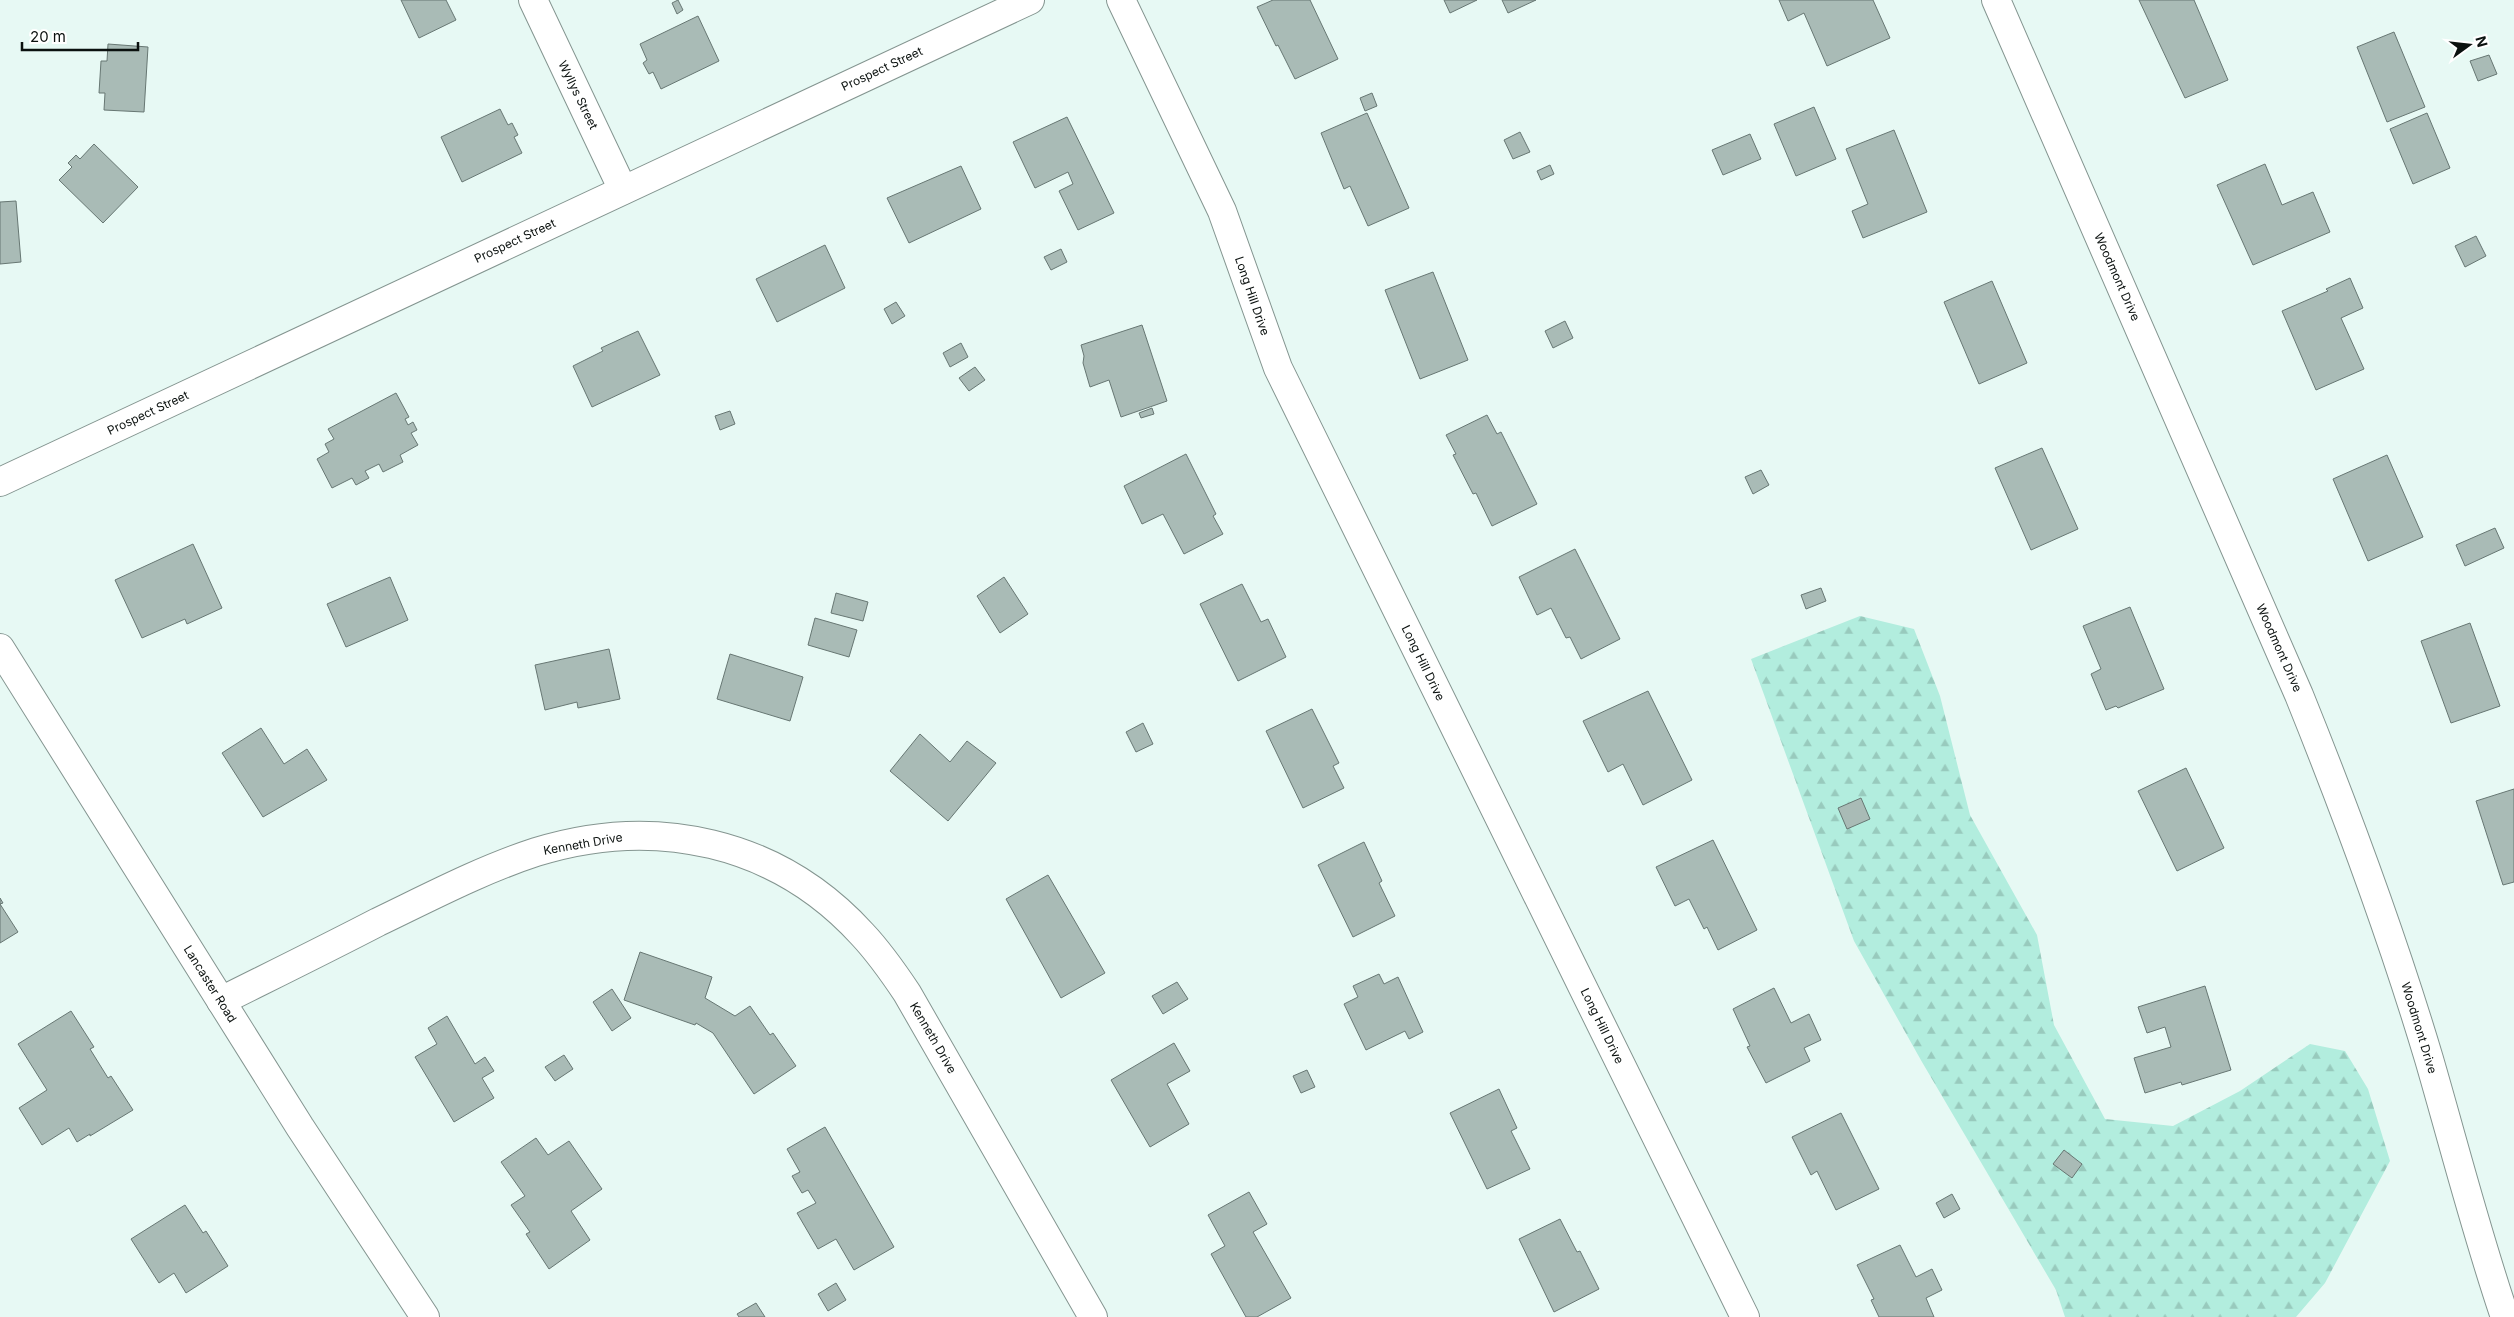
<svg xmlns="http://www.w3.org/2000/svg" width="2514" height="1317" viewBox="0 0 2514 1317" font-family="Inter,sans-serif">
	<style>
		.forest { fill: url(#forest-firs) }
		.building { fill: #a9bbb6; stroke: #677773 }
		.lines { fill: none; stroke-linecap: round; stroke-linejoin: round }
		.minor-casing { stroke: #849590; stroke-width: 30 }
		.major-casing { stroke: #849590; stroke-width: 30 }
		.minor { stroke: #fff; stroke-width: 28 }
		.major { stroke: #fff; stroke-width: 28 }
		.labels { text-anchor: middle; stroke-width: 5; stroke-linejoin: round; paint-order: stroke }
		.street-label { font-size: 12px; fill: #0b110f; stroke: #fff }
	</style>
	<defs>
		<pattern id="forest-firs" width="22" height="20" patternUnits="userSpaceOnUse" patternTransform="scale(1.25)"><rect width="22" height="20" fill="#b2edde"/><path d="M5 1l3.5 6h-7zM16 11l3.5 6h-7z" fill="#98cabd"/></pattern>
	</defs>
	<rect width="100%" height="100%" fill="#e7f9f4"/>
	<polygon class="forest" points="1860,616 1914,629 1940,696 1970,815 2037,935 2054,1025 2105,1119 2173,1126 2240,1091 2310,1044 2345,1051 2368,1089 2390,1161 2325,1283 2296,1317 2065,1317 2056,1290 1922,1062 1854,941 1751,659"/>
	<g class="building">
		<polygon points="401,0 446,0 456,20 419,38"/>
		<polygon points="678,0 683,10 677,14 672,3"/>
		<polygon points="1273,0 1310,0 1338,59 1295,79 1278,45 1276,46 1257,7"/>
		<polygon points="1444,0 1477,0 1450,13"/>
		<polygon points="1502,0 1536,0 1508,13"/>
		<polygon points="1779,0 1873,0 1890,38 1827,66 1804,13 1788,21"/>
		<polygon points="2139,0 2194,0 2228,80 2185,98"/>
		<polygon points="698,16 719,61 661,89 653,72 649,74 643,63 647,60 640,44"/>
		<polygon points="2394,32 2425,107 2387,122 2357,47"/>
		<polygon points="108,44 148,47 144,112 104,110 105,93 99,93 101,61 107,61"/>
		<polygon points="2489,55 2497,74 2478,81 2470,61"/>
		<polygon points="1372,93 1377,106 1365,111 1360,98"/>
		<polygon points="1814,107 1836,159 1796,176 1774,124"/>
		<polygon points="500,109 508,125 512,123 518,135 514,137 522,153 462,182 441,137"/>
		<polygon points="1367,113 1409,208 1368,226 1350,186 1344,189 1321,133"/>
		<polygon points="2427,113 2450,168 2413,184 2390,129"/>
		<polygon points="1067,117 1114,213 1078,230 1059,191 1073,184 1068,172 1035,188 1013,142"/>
		<polygon points="1894,130 1927,212 1863,238 1852,211 1868,204 1846,149"/>
		<polygon points="1520,132 1530,152 1513,159 1504,140"/>
		<polygon points="1750,134 1761,159 1723,175 1712,150"/>
		<polygon points="94,144 138,187 103,223 59,180 72,167 68,163 76,155 80,159"/>
		<polygon points="2265,164 2282,205 2313,192 2330,232 2253,265 2217,185"/>
		<polygon points="1550,165 1554,174 1541,180 1537,171"/>
		<polygon points="961,166 981,209 909,243 887,198"/>
		<polygon points="16,201 21,262 0,264 0,202"/>
		<polygon points="2476,236 2486,256 2465,267 2455,246"/>
		<polygon points="825,245 845,288 777,322 756,279"/>
		<polygon points="1061,249 1067,262 1051,270 1044,257"/>
		<polygon points="1433,272 1468,360 1420,379 1385,290"/>
		<polygon points="2350,278 2363,308 2341,318 2364,369 2316,390 2282,311 2328,291 2326,289"/>
		<polygon points="1992,281 2027,363 1979,384 1944,302"/>
		<polygon points="896,302 905,316 892,324 884,309"/>
		<polygon points="1565,321 1573,338 1553,348 1545,331"/>
		<polygon points="1142,325 1167,401 1121,417 1109,380 1090,387 1083,363 1084,356 1081,345"/>
		<polygon points="638,331 660,375 592,407 573,366 603,351 601,348"/>
		<polygon points="961,343 968,357 950,367 943,353"/>
		<polygon points="975,367 985,380 969,391 959,378"/>
		<polygon points="396,393 409,417 405,419 408,425 413,422 417,430 411,433 418,445 400,455 403,462 383,472 379,464 365,471 369,478 356,485 352,478 332,488 317,459 329,452 325,444 334,439 328,429"/>
		<polygon points="1152,408 1154,414 1141,418 1139,413"/>
		<polygon points="730,411 735,424 720,430 715,416"/>
		<polygon points="1487,415 1497,434 1501,432 1537,504 1492,526 1476,493 1473,494 1453,455 1456,454 1446,435"/>
		<polygon points="2042,448 2078,529 2031,550 1995,468"/>
		<polygon points="1186,454 1216,514 1213,516 1223,534 1184,554 1163,514 1142,524 1124,486"/>
		<polygon points="2387,455 2423,537 2368,561 2333,479"/>
		<polygon points="1761,470 1769,485 1753,494 1745,477"/>
		<polygon points="2495,528 2504,548 2465,566 2456,545"/>
		<polygon points="193,544 222,608 187,624 185,619 142,638 115,580"/>
		<polygon points="1575,549 1620,639 1581,659 1570,637 1566,638 1551,608 1537,615 1519,577"/>
		<polygon points="390,577 408,620 346,647 327,604"/>
		<polygon points="1004,577 1028,614 1000,633 977,596"/>
		<polygon points="1242,584 1261,622 1268,619 1286,657 1238,681 1200,604"/>
		<polygon points="1821,588 1826,601 1806,609 1801,595"/>
		<polygon points="836,593 868,602 863,621 831,613"/>
		<polygon points="2130,607 2164,689 2118,708 2116,706 2106,710 2091,674 2101,669 2083,626"/>
		<polygon points="815,618 857,630 849,657 808,645"/>
		<polygon points="2470,623 2500,706 2451,723 2421,641"/>
		<polygon points="609,649 620,699 578,708 577,702 545,710 535,665"/>
		<polygon points="730,654 803,677 790,721 717,699"/>
		<polygon points="1648,691 1692,780 1643,805 1623,764 1608,772 1583,721"/>
		<polygon points="1312,709 1339,763 1333,766 1344,788 1303,808 1266,731"/>
		<polygon points="1143,723 1153,744 1136,752 1126,732"/>
		<polygon points="261,728 284,764 307,749 327,780 263,817 222,753"/>
		<polygon points="920,734 950,762 967,741 996,763 948,821 890,771"/>
		<polygon points="2186,768 2224,848 2177,871 2138,791"/>
		<polygon points="2514,789 2514,882 2503,885 2476,801"/>
		<polygon points="1861,798 1870,819 1847,829 1838,808"/>
		<polygon points="1713,840 1757,930 1718,950 1707,927 1704,929 1689,899 1675,906 1656,867"/>
		<polygon points="1364,842 1382,881 1379,883 1395,916 1353,937 1318,865"/>
		<polygon points="1048,875 1105,973 1061,998 1006,899"/>
		<polygon points="0,898 3,903 0,904 18,932 0,943"/>
		<polygon points="640,952 712,977 705,998 735,1016 750,1006 770,1035 773,1033 796,1066 754,1094 713,1033 696,1023 695,1025 624,1000"/>
		<polygon points="1379,974 1384,984 1398,977 1423,1032 1409,1039 1405,1031 1366,1050 1344,1004 1358,997 1353,986"/>
		<polygon points="1177,982 1188,999 1163,1014 1152,996"/>
		<polygon points="2205,986 2231,1070 2182,1085 2181,1082 2145,1093 2134,1058 2171,1047 2165,1027 2147,1033 2138,1007"/>
		<polygon points="1774,988 1791,1023 1809,1014 1821,1040 1804,1048 1810,1061 1766,1083 1747,1047 1750,1046 1733,1009"/>
		<polygon points="612,989 631,1018 612,1031 593,1002"/>
		<polygon points="71,1011 94,1047 90,1049 108,1078 111,1076 133,1110 90,1136 90,1134 77,1142 69,1128 42,1145 19,1108 47,1090 18,1044"/>
		<polygon points="447,1016 475,1064 485,1057 494,1071 482,1078 494,1098 454,1122 415,1057 437,1044 428,1028"/>
		<polygon points="1174,1043 1190,1071 1167,1084 1189,1124 1150,1147 1111,1080"/>
		<polygon points="564,1055 573,1069 555,1081 545,1067"/>
		<polygon points="1307,1070 1315,1087 1301,1093 1293,1076"/>
		<polygon points="1499,1089 1517,1128 1511,1131 1530,1169 1487,1189 1450,1113"/>
		<polygon points="1841,1113 1879,1189 1836,1210 1817,1171 1811,1175 1792,1137"/>
		<polygon points="825,1127 894,1247 854,1270 836,1239 818,1249 797,1213 816,1203 808,1190 802,1193 792,1176 800,1172 787,1149"/>
		<polygon points="536,1138 548,1155 569,1141 602,1189 571,1211 590,1240 549,1269 526,1234 530,1232 511,1205 525,1196 501,1162"/>
		<polygon points="2064,1150 2082,1164 2072,1178 2053,1164"/>
		<polygon points="1249,1192 1267,1224 1253,1232 1291,1298 1257,1317 1246,1317 1211,1254 1225,1246 1208,1215"/>
		<polygon points="1952,1194 1960,1209 1944,1218 1936,1203"/>
		<polygon points="185,1205 203,1233 206,1231 228,1266 186,1293 174,1273 159,1283 131,1239"/>
		<polygon points="1560,1219 1577,1252 1580,1251 1599,1289 1554,1312 1519,1239"/>
		<polygon points="1900,1245 1916,1277 1932,1269 1942,1290 1926,1298 1934,1317 1879,1317 1871,1300 1874,1299 1857,1265"/>
		<polygon points="836,1283 846,1300 828,1311 818,1294"/>
		<polygon points="756,1303 765,1317 739,1317 737,1314"/>
	</g>
	<g class="lines">
		<defs>
			<g id="minor">
				<polyline points="533,0 623,190"/>
				<polyline points="1121,0 1222,211 1278,368 1745,1317"/>
				<path d="M 1996,0 L 2299,695 C 2347,814 2392,935 2429,1059 C 2454,1145 2476,1232 2505,1317"/>
				<polyline points="0,648 300,1127 425,1317"/>
				<path d="M 221,1001 C 273,975 326,949 378,922 C 430,897 481,870 536,852 C 655,815 777,841 862,934 C 879,952 893,972 907,993 L 1093,1317"/>
			</g>
			<polyline id="major" points="0,482 1030,0"/>
		</defs>
		<use href="#minor" class="minor-casing"/>
		<use href="#major" class="major-casing"/>
		<use href="#minor" class="minor"/>
		<use href="#major" class="major"/>
	</g>
	<g class="labels">
		<g class="street-label">
			<text transform="translate(882 69) rotate(-25)" y="4">Prospect Street</text>
			<text transform="translate(578 95) rotate(64)" y="4">Wyllys Street</text>
			<text transform="translate(515 241) rotate(-25)" y="4">Prospect Street</text>
			<text transform="translate(2117 277) rotate(66)" y="4">Woodmont Drive</text>
			<text transform="translate(1252 296) rotate(71)" y="4">Long Hill Drive</text>
			<text transform="translate(148 413) rotate(-25)" y="4">Prospect Street</text>
			<text transform="translate(2279 648) rotate(66)" y="4">Woodmont Drive</text>
			<text transform="translate(1423 663) rotate(64)" y="4">Long Hill Drive</text>
			<text transform="translate(583 844) rotate(-10)" y="4">Kenneth Drive</text>
			<text transform="translate(210 984) rotate(58)" y="4">Lancaster Road</text>
			<text transform="translate(1602 1026) rotate(64)" y="4">Long Hill Drive</text>
			<text transform="translate(2419 1028) rotate(73)" y="4">Woodmont Drive</text>
			<text transform="translate(933 1038) rotate(60)" y="4">Kenneth Drive</text>
		</g>
	</g>
	<g transform="translate(2469 45) rotate(75)" stroke="#ffffff" stroke-width="4" paint-order="stroke">
	<path d="M0-4L9 19L0 12L-9 19Z" fill="#0b110f"/>
	<text y="-8" font-size="14" font-weight="bold" text-anchor="middle" fill="#0b110f">N</text>
	</g>
	<path d="M22 42v8h116v-8" fill="none" stroke="#0b110f" stroke-width="2.5"/>
	<text x="30" y="42" font-size="15" fill="#0b110f" stroke="#ffffff" stroke-width="4" paint-order="stroke">20 m</text>
</svg>
